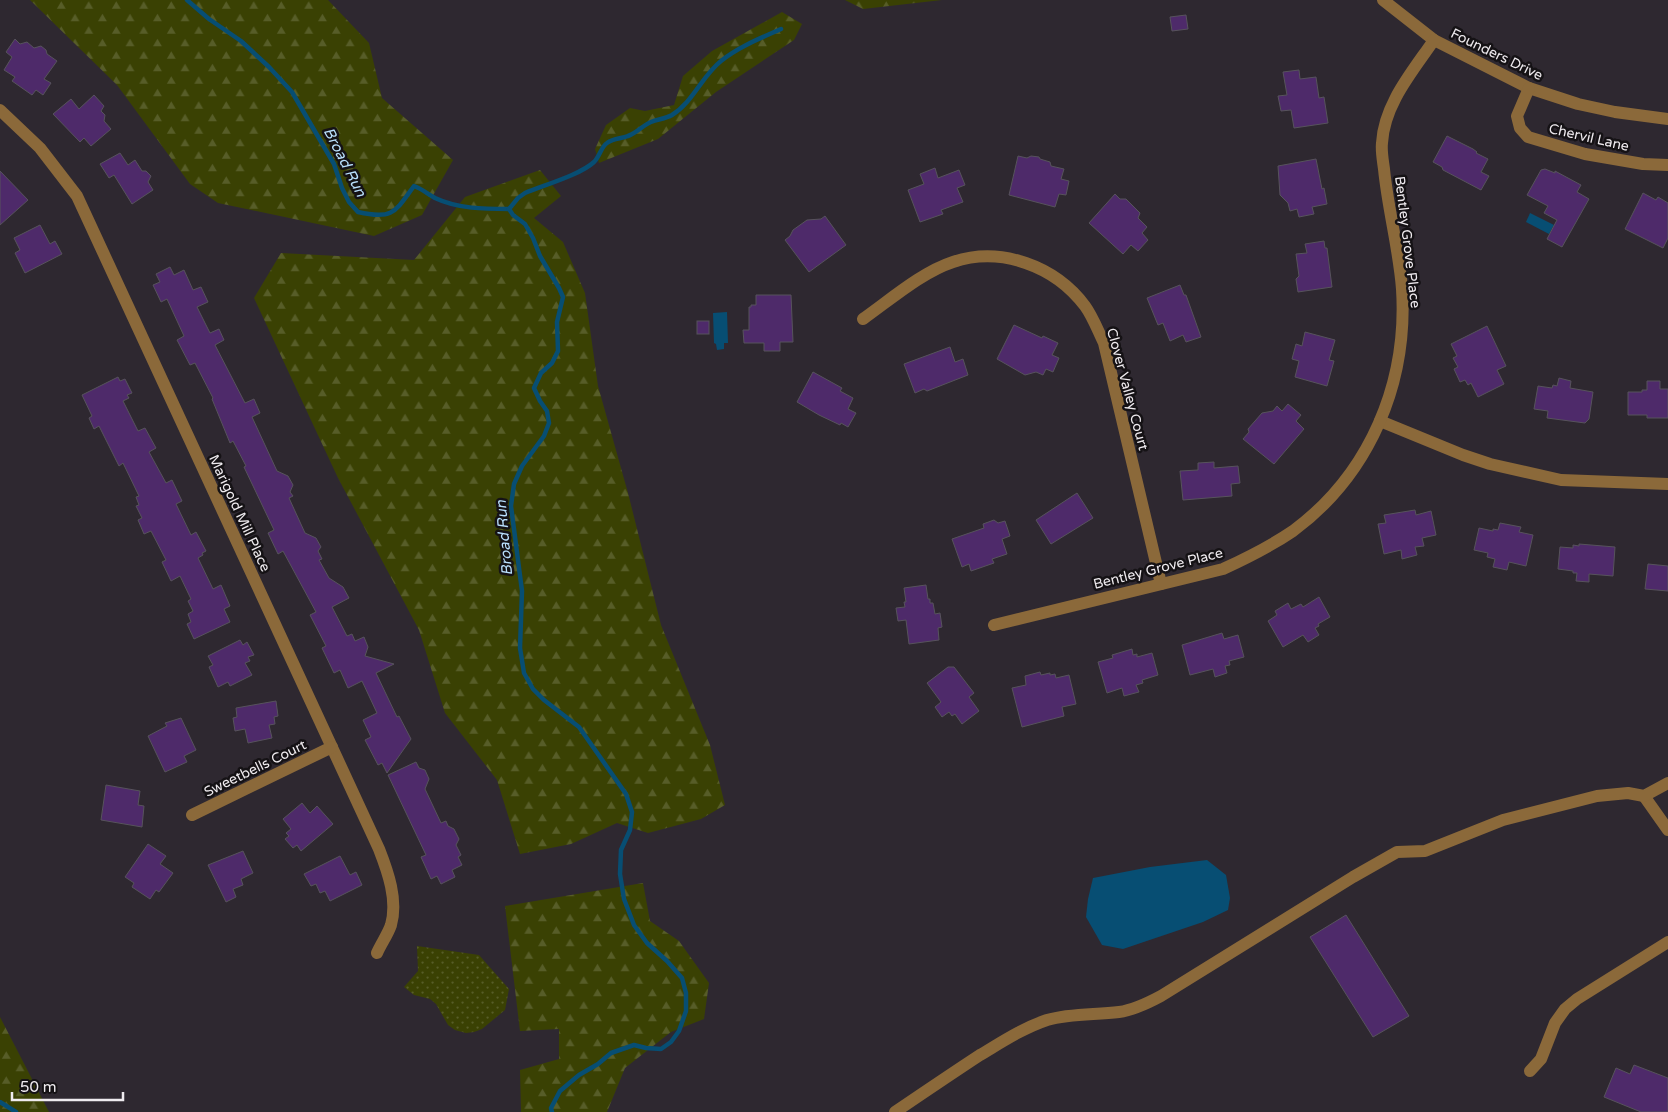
<svg xmlns="http://www.w3.org/2000/svg" width="1668" height="1112" viewBox="0 0 1668 1112" font-family="'Varela Round',sans-serif">
	<style>
		.green { fill: url(#green-dots) }
		.forest { fill: url(#forest-firs) }
		.water { fill: #074e73 }
		.lines { fill: none; stroke-linecap: round; stroke-linejoin: round }
		.stream { stroke: #074e73; stroke-width: 4.5 }
		.building { fill: #4e2a6a; stroke: #57535c }
		.minor { stroke: #8b693a; stroke-width: 12 }
		.labels { text-anchor: middle; stroke-width: 5; stroke-linejoin: round; paint-order: stroke }
		.street-label { font-size: 14px; fill: #efebef; stroke: #151215 }
		.water-label { font-size: 15px; font-style: italic; fill: #b9dffc; stroke: #151215 }
	</style>
	<defs>
		<pattern id="green-dots" width="8" height="8" patternUnits="userSpaceOnUse" patternTransform="scale(1.25)"><rect width="8" height="8" fill="#3a4103"/><path d="M2 2h.1M6 6h.1" fill="none" stroke="#575d28" stroke-width="1.8" stroke-linecap="round"/></pattern>
		<pattern id="forest-firs" width="22" height="20" patternUnits="userSpaceOnUse" patternTransform="scale(1.25)"><rect width="22" height="20" fill="#3a4103"/><path d="M5 1l3.5 6h-7zM16 11l3.5 6h-7z" fill="#575d28"/></pattern>
	</defs>
	<rect width="100%" height="100%" fill="#2e2830"/>
	<polygon class="green" points="417,946 479,955 509,989 505,1010 482,1029 474,1032 466,1033 455,1030 448,1025 436,1004 430,999 414,995 404,987 418,971"/>
	<g class="forest">
		<polygon points="30,0 328,0 369,43 382,98 453,160 422,215 374,236 218,203 190,184 117,85"/>
		<polygon points="845,0 942,0 863,9"/>
		<polygon points="782,12 802,24 794,40 716,92 658,139 599,163 595,149 606,125 630,108 645,111 674,105 683,76 712,51"/>
		<polygon points="540,170 561,196 534,218 563,242 585,293 598,386 628,493 661,625 710,745 725,805 701,819 648,833 617,823 571,844 520,854 497,780 445,713 419,630 338,478 254,298 281,253 414,260 465,197"/>
		<polygon points="643,883 650,921 679,941 709,983 704,1019 671,1032 625,1068 607,1112 521,1112 520,1070 559,1059 559,1029 520,1031 505,906"/>
		<polygon points="0,1017 49,1112 0,1112"/>
	</g>
	<g class="water">
		<polygon points="1530,213 1554,225 1549,234 1526,222"/>
		<polygon points="727,312 728,343 724,343 724,349 717,350 716,344 714,343 713,313"/>
		<polygon points="1207,860 1226,875 1230,898 1228,910 1203,922 1123,949 1102,945 1086,917 1088,899 1093,878 1150,867"/>
	</g>
	<g class="lines">
		<g class="stream">
			<path d="M 187,0 L 209,19 L 241,41 L 269,67 L 292,92 L 334,164 L 342,188 L 349,202 L 358,212 C 393,220 395,212 414,186 C 422,189 428,194 435,198 C 458,209 485,209 509,209"/>
			<polyline points="509,209 513,215 525,224 533,238 540,256 559,288 563,297 557,322 558,351 552,363 541,373 534,388 540,401 547,411 549,423 544,436 522,466 514,484 511,506 522,591 520,648 524,673 533,689 544,700 579,727 626,794 632,812 630,830 621,850 620,874 624,899 634,925 647,943 667,961 682,978 686,993 686,1011 679,1031 671,1042 661,1049 646,1048 634,1045 611,1053 598,1064 579,1075 560,1091 551,1108 552,1112"/>
			<path d="M 509,209 L 518,198 L 525,193 C 544,185 580,175 594,162 C 600,156 601,147 607,143 C 614,138 621,139 628,136 C 637,133 643,125 651,122 C 658,119 665,119 672,115 C 693,102 702,76 721,61 C 738,47 761,38 781,29"/>
			<polyline points="0,1102 16,1112"/>
		</g>
	</g>
	<g class="building">
		<polygon points="1186,15 1188,29 1172,31 1170,17"/>
		<polygon points="15,39 20,44 27,42 34,48 41,46 46,50 47,54 57,61 44,79 51,83 43,95 36,90 32,95 12,81 15,77 4,70 12,57 6,52"/>
		<polygon points="1299,70 1300,79 1316,77 1319,98 1324,97 1328,123 1294,128 1291,110 1281,111 1278,96 1287,95 1283,72"/>
		<polygon points="94,95 104,106 101,111 105,115 104,121 111,129 91,146 84,138 80,142 53,114 71,99 79,109"/>
		<polygon points="1447,136 1473,149 1477,152 1476,153 1488,159 1481,172 1489,176 1481,190 1443,170 1442,167 1433,162"/>
		<polygon points="120,153 128,165 135,160 142,171 146,171 151,176 148,182 153,190 132,204 114,175 109,178 100,164"/>
		<polygon points="1018,156 1027,158 1031,156 1039,157 1040,159 1050,162 1051,166 1064,169 1061,179 1069,181 1066,195 1059,194 1055,207 1009,195"/>
		<polygon points="1316,159 1322,189 1324,188 1327,204 1312,207 1314,214 1299,217 1297,209 1290,211 1288,203 1280,195 1278,166"/>
		<polygon points="935,168 938,178 959,170 965,185 957,188 963,202 941,210 943,214 920,222 908,190 924,184 920,174"/>
		<polygon points="1545,169 1555,173 1555,171 1581,185 1577,192 1589,199 1562,247 1547,239 1557,220 1544,213 1548,206 1527,195 1541,170"/>
		<polygon points="0,171 28,200 0,225"/>
		<polygon points="1643,193 1656,200 1658,197 1668,203 1668,238 1663,248 1625,229"/>
		<polygon points="1115,194 1120,199 1126,199 1140,213 1138,218 1147,227 1142,233 1148,240 1138,251 1131,245 1123,254 1089,223"/>
		<polygon points="825,216 846,245 809,272 785,240 790,236 793,230 807,220 821,219"/>
		<polygon points="40,225 50,244 55,241 62,254 25,273 15,253 20,250 14,238"/>
		<polygon points="1324,241 1325,248 1327,248 1332,287 1298,292 1296,279 1299,276 1296,254 1307,253 1305,244"/>
		<polygon points="170,267 174,275 184,270 193,290 201,287 208,302 197,307 210,333 219,329 224,340 215,345 245,403 254,399 260,413 252,417 277,471 288,476 293,485 290,492 293,496 289,498 305,533 316,538 321,547 318,551 322,559 319,560 329,578 343,587 349,598 332,607 347,636 352,634 355,641 364,637 368,647 365,656 394,664 376,673 397,717 399,716 411,739 387,773 382,763 378,765 365,740 371,737 363,720 377,713 362,681 348,688 340,670 334,673 322,648 326,646 310,615 316,612 283,551 278,554 268,533 274,530 244,467 246,466 233,441 230,443 212,399 213,398 195,363 190,365 177,340 184,336 167,299 161,302 153,285 160,282 156,274"/>
		<polygon points="1180,285 1184,295 1186,295 1201,337 1186,342 1183,335 1170,341 1163,323 1158,325 1147,298"/>
		<polygon points="756,295 791,295 793,342 780,342 780,351 764,351 764,343 744,343 743,330 749,330 749,307 751,307 751,305 756,305"/>
		<rect x="697" y="321" width="12" height="13"/>
		<polygon points="1014,325 1042,338 1043,336 1058,343 1052,355 1059,358 1053,372 1046,369 1043,375 1036,372 1025,375 997,359"/>
		<polygon points="1487,326 1506,366 1497,370 1504,384 1478,397 1471,383 1468,385 1465,380 1460,382 1454,369 1458,367 1453,358 1457,356 1451,344"/>
		<polygon points="1305,332 1335,340 1329,360 1334,361 1327,386 1295,377 1299,361 1292,359 1296,344 1302,346"/>
		<polygon points="950,347 955,362 963,359 968,375 927,391 924,389 915,393 904,364"/>
		<polygon points="813,372 842,388 840,391 853,398 848,409 856,413 848,427 841,423 840,425 819,415 797,402"/>
		<polygon points="118,377 120,381 125,379 132,393 127,395 129,398 123,401 138,431 145,428 156,448 149,452 166,483 172,480 182,501 176,504 191,535 196,532 206,551 202,553 203,555 198,558 213,589 221,585 230,606 224,609 230,622 194,639 187,624 191,622 188,614 193,611 188,601 191,599 180,576 171,581 162,562 166,560 151,531 144,534 138,520 142,518 136,506 139,505 136,497 139,496 123,463 119,466 99,426 94,429 89,418 92,416 82,395"/>
		<polygon points="1559,378 1571,381 1570,388 1593,392 1589,419 1585,423 1547,418 1548,411 1534,409 1538,386 1552,388 1553,385 1557,386"/>
		<polygon points="1647,381 1660,381 1660,389 1668,389 1668,418 1647,418 1647,415 1628,415 1628,392 1642,392 1642,390 1647,390"/>
		<polygon points="1288,404 1301,415 1296,421 1304,429 1274,464 1243,439 1249,432 1248,429 1262,413 1273,411 1277,406 1282,411"/>
		<polygon points="1214,462 1214,468 1238,466 1240,483 1231,484 1232,496 1183,500 1180,471 1198,470 1198,463"/>
		<polygon points="1077,493 1093,518 1051,544 1036,520"/>
		<polygon points="1415,510 1416,515 1431,511 1436,535 1422,538 1424,546 1415,547 1417,555 1402,559 1401,550 1384,554 1378,524 1386,523 1384,515"/>
		<polygon points="994,520 998,523 1005,521 1010,536 1002,539 1007,554 992,559 994,563 971,571 969,564 962,567 952,539 984,528 983,524"/>
		<polygon points="1500,523 1521,527 1519,532 1533,535 1526,566 1509,562 1507,570 1493,567 1495,559 1487,557 1488,553 1474,550 1479,528 1493,531 1493,529 1498,530"/>
		<polygon points="1579,544 1615,547 1613,576 1589,574 1589,582 1576,581 1577,573 1573,573 1573,571 1558,569 1560,547 1573,548 1573,545 1579,546"/>
		<polygon points="1648,564 1668,566 1668,591 1645,589"/>
		<polygon points="926,585 928,599 930,599 930,603 933,603 935,614 940,613 942,627 938,628 939,640 909,644 906,620 898,621 896,608 905,607 904,602 906,602 904,588"/>
		<polygon points="1319,597 1330,617 1318,624 1319,626 1315,628 1319,635 1308,642 1303,635 1283,647 1268,621 1277,615 1275,611 1288,603 1291,609 1301,604 1303,607"/>
		<polygon points="1222,633 1224,639 1238,635 1244,657 1229,661 1230,665 1225,666 1227,673 1215,677 1213,669 1190,675 1182,645"/>
		<polygon points="240,640 243,645 247,642 254,655 248,657 250,661 245,663 252,675 230,686 228,682 218,687 209,667 213,665 208,656"/>
		<polygon points="1132,649 1133,655 1137,654 1137,657 1152,653 1158,675 1142,680 1143,683 1136,685 1139,692 1124,696 1122,688 1107,693 1098,662 1113,658 1112,655"/>
		<polygon points="948,667 954,667 974,693 969,697 979,711 962,724 955,714 952,716 949,712 942,717 935,707 941,702 927,683"/>
		<polygon points="1040,672 1041,675 1050,673 1050,675 1055,674 1056,678 1069,675 1076,704 1062,707 1064,716 1022,727 1012,688 1026,685 1025,676"/>
		<polygon points="276,701 278,716 274,717 275,724 269,725 272,738 248,743 245,729 235,731 233,718 237,717 236,708"/>
		<polygon points="181,718 196,750 184,756 187,762 165,772 148,736 167,726 165,723"/>
		<polygon points="416,762 419,768 425,770 429,779 425,789 441,823 446,821 448,826 454,829 459,839 456,845 461,855 458,857 462,865 452,870 455,877 441,884 437,876 431,879 421,857 426,855 388,775"/>
		<polygon points="106,785 140,791 138,805 144,806 142,827 101,820"/>
		<polygon points="302,803 310,813 317,806 333,824 301,851 297,845 293,848 285,839 289,836 286,833 291,829 283,819"/>
		<polygon points="148,844 166,856 160,864 173,873 159,892 156,890 150,899 132,887 134,883 125,877"/>
		<polygon points="243,851 253,873 241,879 243,885 233,889 236,897 226,902 208,865"/>
		<polygon points="340,856 350,875 356,872 362,885 330,901 325,891 320,893 316,884 311,886 304,874"/>
		<polygon points="1346,915 1409,1016 1373,1037 1310,937"/>
		<polygon points="1634,1065 1668,1078 1668,1112 1641,1112 1604,1097 1616,1068 1630,1074"/>
	</g>
	<g class="lines">
		<g class="minor">
			<polyline points="1383,0 1434,40 1529,88 1578,104 1615,112 1668,119"/>
			<polyline points="1529,88 1517,116 1520,128 1528,137 1585,154 1643,164 1668,165"/>
			<path d="M 0,110 L 40,148 L 77,196 L 379,849 C 388,872 398,900 391,925 C 388,934 381,944 377,953"/>
			<path d="M 863,319 C 890,300 922,272 953,262 C 1001,246 1055,266 1085,306 C 1093,317 1098,331 1104,343 L 1161,584"/>
			<polyline points="1380,421 1463,455 1490,464 1561,480 1668,484"/>
			<path d="M 994,625 L 1223,569 C 1247,558 1271,546 1293,531 C 1370,474 1408,383 1402,289 C 1399,249 1388,210 1384,169 C 1383,161 1381,151 1382,143 C 1384,104 1413,71 1434,40"/>
			<polyline points="1644,796 1668,830"/>
			<polyline points="192,815 332,747"/>
			<polyline points="1530,1071 1541,1059 1555,1023 1565,1009 1577,999 1668,942"/>
			<path d="M 895,1112 C 923,1093 951,1074 980,1055 C 1002,1042 1023,1028 1047,1020 C 1071,1013 1095,1015 1119,1012 C 1134,1010 1148,1003 1161,996 L 1353,877 L 1397,852 L 1425,851 L 1503,820 L 1597,796 L 1628,793 L 1644,796 L 1668,783"/>
		</g>
	</g>
	<g class="labels">
		<g class="street-label">
			<text transform="translate(1497 54) rotate(26)" y="5">Founders Drive</text>
			<text transform="translate(1589 137) rotate(13)" y="5">Chervil Lane</text>
			<text transform="translate(1408 242) rotate(83)" y="5">Bentley Grove Place</text>
			<text transform="translate(1128 389) rotate(75)" y="5">Clover Valley Court</text>
			<text transform="translate(240 513) rotate(65)" y="5">Marigold Mill Place</text>
			<text transform="translate(1158 568) rotate(-14)" y="5">Bentley Grove Place</text>
			<text transform="translate(255 768) rotate(-26)" y="5">Sweetbells Court</text>
		</g>
		<g class="water-label">
			<text transform="translate(345 162) rotate(63)" y="5">Broad Run</text>
			<text transform="translate(504 538) rotate(-95)" y="5">Broad Run</text>
		</g>
	</g>
	<path d="M12 1092v8h111v-8" fill="none" stroke="#efebef" stroke-width="2.5"/>
	<text x="20" y="1092" font-size="15" fill="#efebef" stroke="#151215" stroke-width="4" paint-order="stroke">50 m</text>
</svg>
